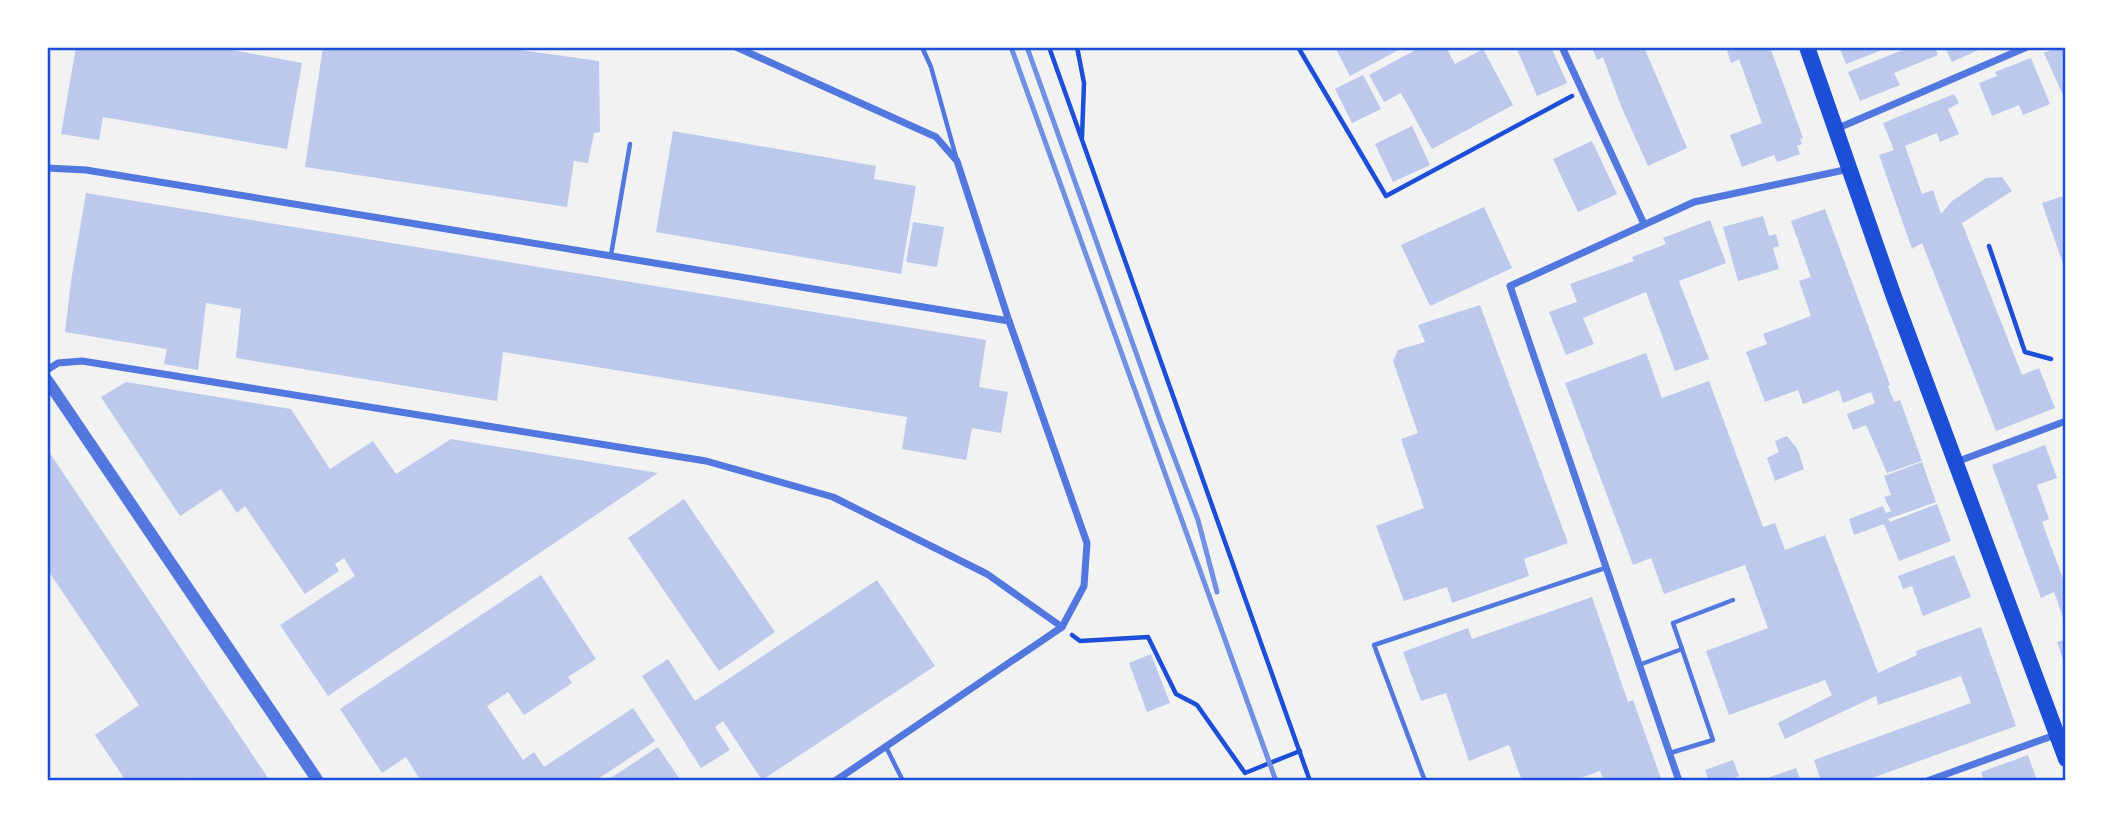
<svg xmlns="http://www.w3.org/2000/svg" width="2113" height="828" viewBox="0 0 2113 828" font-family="'DM Sans',sans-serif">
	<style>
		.building { fill: #bdc9ec }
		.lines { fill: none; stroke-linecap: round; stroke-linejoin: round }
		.path { stroke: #1d4ed8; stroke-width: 4.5 }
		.service { stroke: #5277de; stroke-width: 4.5 }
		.minor { stroke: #5277de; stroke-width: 7 }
		.tertiary { stroke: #5277de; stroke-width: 12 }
		.primary { stroke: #1d4ed8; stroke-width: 16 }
		.rail { stroke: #7290e2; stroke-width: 5 }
		.neatline { fill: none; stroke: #1d4ed8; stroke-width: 2.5 }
	</style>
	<rect width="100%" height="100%" fill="#f2f2f2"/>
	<g class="building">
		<polygon points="76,47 216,47 302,63 287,149 103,117 99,140 61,134"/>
		<polygon points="323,47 499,47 599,61 600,132 594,133 588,163 574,161 567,207 305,167"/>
		<polygon points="1335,47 1404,47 1350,76"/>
		<polygon points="1421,47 1446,47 1455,64 1483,49 1513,105 1432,149 1401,93 1384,102 1369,75"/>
		<polygon points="1516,47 1551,47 1567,83 1537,96"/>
		<polygon points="1592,47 1644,47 1687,148 1648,166 1621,106 1603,57 1597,60"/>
		<polygon points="1726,47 1770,47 1803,138 1800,139 1802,144 1797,146 1800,154 1777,162 1774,155 1742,167 1730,135 1762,123 1739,59 1731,63"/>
		<polygon points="1839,47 1881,47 1882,50 1846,64"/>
		<polygon points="1910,47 1935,47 1938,55 1894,73 1900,85 1860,101 1848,72"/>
		<polygon points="1945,47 1985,47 1952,62"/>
		<polygon points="2057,47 2066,47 2066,102 2044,53"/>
		<polygon points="2031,58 2050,104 2023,115 2019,105 1992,116 1979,83 1997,76 1995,72"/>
		<polygon points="1363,75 1381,109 1352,123 1335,89"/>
		<polygon points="1954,94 1959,103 1948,109 1959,134 1940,142 1937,133 1905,146 1922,194 1933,190 1941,214 1952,201 1986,178 2002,177 2012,191 1962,223 2022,375 2039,368 2055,408 1996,431 1922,243 1912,249 1879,155 1894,150 1883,123"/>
		<polygon points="1412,126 1430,165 1393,182 1375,144"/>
		<polygon points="673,131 876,166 874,179 916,186 901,274 656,232"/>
		<polygon points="1592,141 1617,194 1578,212 1553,159"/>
		<polygon points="86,193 986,340 979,387 1008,392 1001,433 972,428 966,460 902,449 907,417 503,352 497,401 236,358 241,309 206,303 198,370 164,364 167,349 65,332 71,281"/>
		<polygon points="2066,195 2066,270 2065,270 2042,203"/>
		<polygon points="1484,207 1512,268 1430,306 1401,245"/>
		<polygon points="1825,209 1890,385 1888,386 1894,402 1900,400 1922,461 1887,473 1866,425 1853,430 1847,414 1875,403 1871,392 1843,403 1839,390 1803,404 1798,390 1765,402 1746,352 1767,344 1763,334 1811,316 1799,281 1811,277 1791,221"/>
		<polygon points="1763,216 1769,236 1776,234 1779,246 1773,248 1779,269 1738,281 1723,227"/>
		<polygon points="1710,220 1726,263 1679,281 1709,359 1675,371 1646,292 1583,318 1594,344 1566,355 1549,312 1577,302 1570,284 1634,261 1632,257 1666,244 1663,238"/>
		<polygon points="913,222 944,227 937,267 906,262"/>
		<polygon points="1480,305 1568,543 1524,559 1529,576 1452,603 1447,587 1404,601 1376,526 1424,508 1401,439 1418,433 1393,361 1398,350 1425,342 1418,325"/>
		<polygon points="1646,353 1662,398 1709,381 1763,527 1775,523 1785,550 1825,535 1878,673 1917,655 1916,651 1981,627 2016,726 1864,781 1821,781 1814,760 1971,703 1961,676 1878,705 1876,696 1785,739 1778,723 1832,695 1825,680 1729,715 1706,651 1768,628 1745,565 1664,594 1651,558 1633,565 1565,383"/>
		<polygon points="126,382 291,409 330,469 373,441 396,474 451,439 658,473 328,696 280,625 355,576 344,558 335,564 339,571 305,594 245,506 237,513 221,489 180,516 101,397"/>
		<polygon points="1787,436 1798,450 1804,469 1775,481 1767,458 1779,452 1775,441"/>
		<polygon points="2045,445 2057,478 2037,485 2049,519 2042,522 2066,587 2065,623 2054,592 2041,598 1992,465"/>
		<polygon points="47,449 240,736 270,781 189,781 187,777 181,781 126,781 95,735 139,705 47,569"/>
		<polygon points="1922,462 1936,502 1888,519 1890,522 1937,504 1951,541 1899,561 1884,524 1854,535 1849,519 1883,506 1886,513 1891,511 1884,497 1891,495 1884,476"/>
		<polygon points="684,499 775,632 719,671 628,538"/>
		<polygon points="1954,555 1971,597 1923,616 1912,586 1903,589 1898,576"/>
		<polygon points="541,575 596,659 568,677 572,683 524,715 508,692 487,706 523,760 534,752 544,767 633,708 655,741 595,781 421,781 406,757 382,773 340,709"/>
		<polygon points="877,580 935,666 762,780 723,721 715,727 730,750 701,768 642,676 668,659 695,701"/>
		<polygon points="1592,597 1628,702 1633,700 1662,781 1604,781 1600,771 1572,781 1522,781 1509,745 1469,761 1446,693 1421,701 1403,652 1468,628 1472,639"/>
		<polygon points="2066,639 2066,665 2065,665 2057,642"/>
		<polygon points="1151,654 1170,703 1147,712 1129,663"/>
		<polygon points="658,747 681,781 606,781"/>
		<polygon points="2028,755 2037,781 1984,781 1981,772"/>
		<polygon points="1733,760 1739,776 1726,781 1709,781 1705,770"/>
		<polygon points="1796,768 1801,781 1761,781 1761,780"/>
	</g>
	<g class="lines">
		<g class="path">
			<polyline points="1049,47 1310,781"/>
			<polyline points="1077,47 1084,83 1082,137"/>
			<polyline points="1298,47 1386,196 1572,96"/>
			<polyline points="1989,246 2025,352 2051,359"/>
			<polyline points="1072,635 1080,641 1148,637 1176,694 1197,705 1245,773 1300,751"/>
		</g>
		<g class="service">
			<polyline points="922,47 931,67 956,157"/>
			<polyline points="611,255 630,144"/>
			<polyline points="1682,649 1673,623 1733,600"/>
			<polyline points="1639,665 1682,649 1713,740 1670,753"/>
			<polyline points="886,747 903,781"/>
			<polyline points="1425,781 1374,645 1605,568"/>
		</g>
		<g class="minor">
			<polyline points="736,47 936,137 957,161 1009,321 1087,543 1084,586 1062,627 835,781"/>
			<polyline points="1562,47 1644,224"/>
			<polyline points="1836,129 2027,47"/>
			<polyline points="47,168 86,170 1009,321"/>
			<polyline points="47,370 58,363 82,361 706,461 833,497 987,574 1062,627"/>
			<polyline points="1956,462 2066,421"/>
			<polyline points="1679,781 1510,286 1694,202 1849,169"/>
			<polyline points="1927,781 2066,731"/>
		</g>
		<polyline class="tertiary" points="47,380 318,781"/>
		<polyline class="primary" points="1807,47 1894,297 2066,759"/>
		<g class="rail">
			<polyline points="1011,47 1276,781"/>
			<polyline points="1027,47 1160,420 1198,520 1217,592"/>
		</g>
	</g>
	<rect width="2113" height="828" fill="none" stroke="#ffffff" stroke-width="98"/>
	<rect x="49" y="49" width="2015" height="730" class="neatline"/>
</svg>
